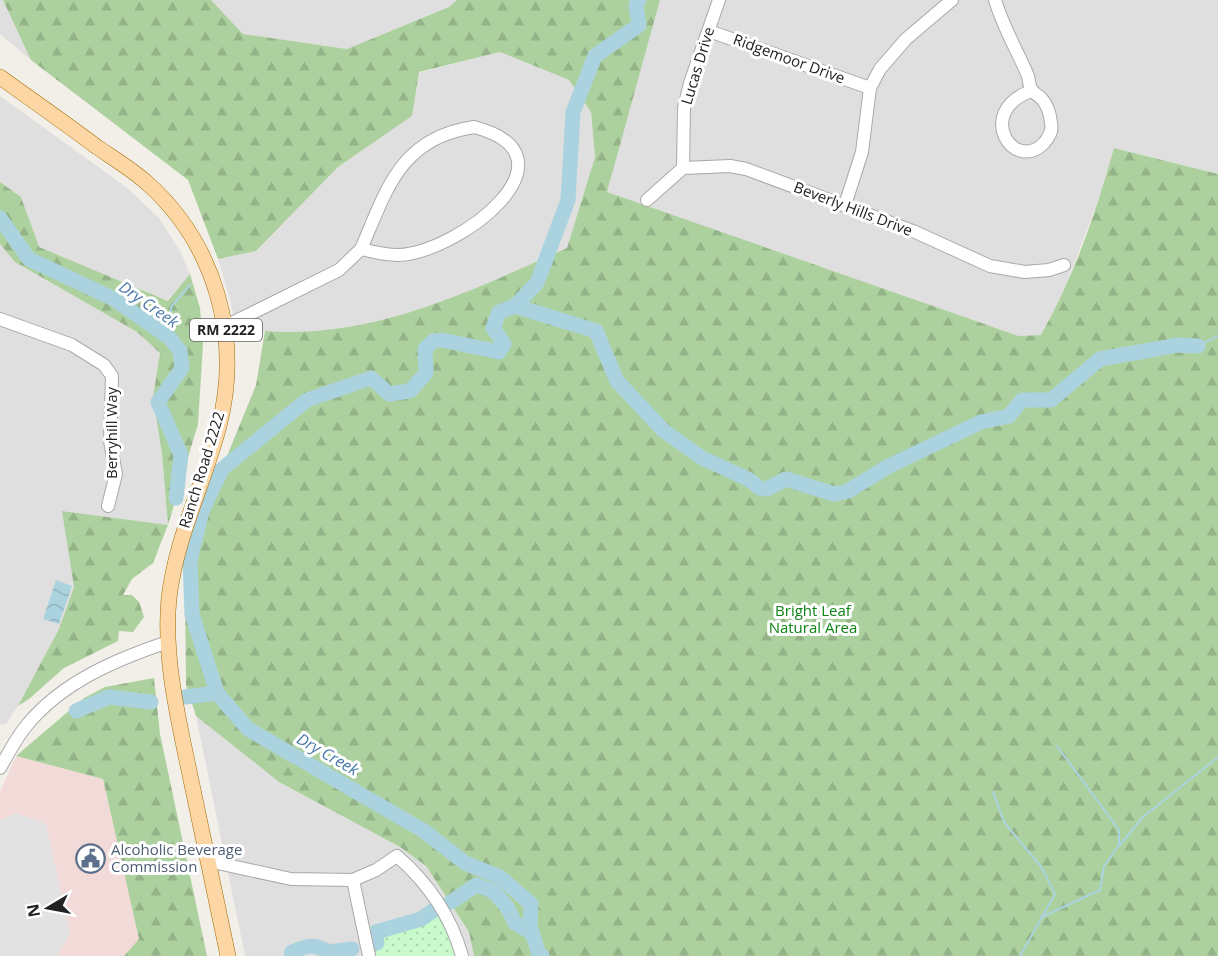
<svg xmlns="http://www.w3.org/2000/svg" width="1218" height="956" viewBox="0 0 1218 956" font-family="'Open Sans',sans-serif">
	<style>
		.residential { fill: #e0dfdf }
		.commercial { fill: #f2dad9 }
		.forest { fill: url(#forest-firs) }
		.park { fill: url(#park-dots) }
		.parking { fill: #e2e2e2 }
		.water { fill: url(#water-waves) }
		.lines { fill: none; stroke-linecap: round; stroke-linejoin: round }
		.stream { stroke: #aad3df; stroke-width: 2 }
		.river { stroke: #aad3df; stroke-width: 15 }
		.minor-casing { stroke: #a9a9a9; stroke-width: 14 }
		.major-casing { stroke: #a06b00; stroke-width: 16 }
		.minor { stroke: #fff; stroke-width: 12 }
		.major { stroke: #fcd6a4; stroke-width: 15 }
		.labels { text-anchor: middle; stroke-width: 6; stroke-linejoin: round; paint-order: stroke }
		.shield { fill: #fff; stroke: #646464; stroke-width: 1.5 }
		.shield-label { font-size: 14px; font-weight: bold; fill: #222 }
		.street-label { font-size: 15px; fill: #222; stroke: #fff }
		.park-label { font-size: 15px; fill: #0c8416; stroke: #fff }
		.service-label { font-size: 15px; fill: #4e5e75; stroke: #fff; text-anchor: start }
		.water-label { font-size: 16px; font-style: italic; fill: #4a7aab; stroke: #fff }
	</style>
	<defs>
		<pattern id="forest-firs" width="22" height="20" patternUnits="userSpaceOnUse" patternTransform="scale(1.5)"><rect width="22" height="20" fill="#add19e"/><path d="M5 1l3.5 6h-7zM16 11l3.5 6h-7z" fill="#95b388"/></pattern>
		<pattern id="park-dots" width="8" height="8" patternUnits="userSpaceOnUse" patternTransform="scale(1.5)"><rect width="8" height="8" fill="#c8facc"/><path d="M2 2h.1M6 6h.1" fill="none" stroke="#acd6af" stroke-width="1.8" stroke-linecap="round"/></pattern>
		<pattern id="water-waves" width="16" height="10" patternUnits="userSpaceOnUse" patternTransform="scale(1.5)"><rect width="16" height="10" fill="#aad3df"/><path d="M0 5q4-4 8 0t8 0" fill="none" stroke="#92b5bf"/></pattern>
	</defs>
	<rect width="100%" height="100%" fill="#f2efe9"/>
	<g class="residential">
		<polygon points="0,0 80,0 31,60 0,34"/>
		<polygon points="211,0 457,0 449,7 347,49 242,34"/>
		<polygon points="660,0 1218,0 1218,174 1114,148 1104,184 1061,299 1041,335 1019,336 606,192"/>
		<polygon points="500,52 569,80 591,112 595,157 567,248 452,300 387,319 349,328 302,334 265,331 236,334 230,299 218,259 256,251 338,167 412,116 418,73"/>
		<polygon points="0,96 126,187 159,218 180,251 190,274 169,301 38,247 21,197 0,182"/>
		<polygon points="0,244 15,262 137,332 160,353 153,397 162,454 168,525 63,511 74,587 59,629 18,706 6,724 0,725"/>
		<polygon points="196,716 279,782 400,847 426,866 469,932 474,956 245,956"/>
	</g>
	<polygon class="commercial" points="16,756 103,779 139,939 124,956 0,956 0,792"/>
	<g class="forest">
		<path d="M 3,0 L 211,0 L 243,34 L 347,49 L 449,7 L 457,0 L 660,0 L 607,192 L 1019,336 L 1041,335 C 1074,277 1096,212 1114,148 L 1218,174 L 1218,956 L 474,956 L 469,932 L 426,866 L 400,847 L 279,782 L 196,716 L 186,685 L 185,589 L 197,530 L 256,385 L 265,331 C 374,339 470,291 567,248 L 595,157 L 591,112 L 569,80 L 500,52 L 419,72 L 412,116 L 338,167 L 256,251 L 218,259 L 188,180 L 31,60 Z"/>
		<polygon points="0,182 21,197 39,247 168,301 190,274 200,308 203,344 198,424 168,525 153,563 132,579 123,595 132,595 139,602 144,617 133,632 119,631 118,641 64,668 29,699 18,706 59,629 74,587 62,511 168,525 162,454 153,397 160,353 137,332 15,262 0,244"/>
		<polygon points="154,678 160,734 207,956 124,956 139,939 103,779 16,756 84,698 105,687"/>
	</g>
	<polygon class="park" points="441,913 457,956 375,956 368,926"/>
	<polygon class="parking" points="16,813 46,824 70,933 57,956 0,956 0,820"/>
	<polygon class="water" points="56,580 72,586 59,624 43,619"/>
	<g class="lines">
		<g class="stream">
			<polyline points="170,338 171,307 190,285"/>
			<polyline points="1198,346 1218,336"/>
			<polyline points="993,792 1004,822 1042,868 1055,894 1020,956"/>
			<polyline points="1120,845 1143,817 1218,757"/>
			<polyline points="1042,917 1100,890 1104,866 1119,845 1119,830 1057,746"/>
		</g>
		<g class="river">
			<polyline points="0,218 29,259 114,299 170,338 180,351 182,368 158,402 181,455 176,498"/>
			<polyline points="515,306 596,331 617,381 664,431 702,458 748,479 760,488 767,489 786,479 834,494 848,491 887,467 981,422 1009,416 1022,400 1051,400 1100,359 1178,345 1198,346"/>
			<polyline points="185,697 217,693"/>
			<polyline points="76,711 109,697 151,702"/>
			<polyline points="451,902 476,885 493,891 507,907 515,923 532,933"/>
			<polyline points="377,943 376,932 421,919 434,910"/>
			<path d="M 291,956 L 292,952 C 307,946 314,943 328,952 L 352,949"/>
			<polyline points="542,956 539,954 530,926 531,904 500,877 465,863 424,831 248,729 217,693 192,614 190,560 202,511 222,469 307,400 371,378 389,394 410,391 426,373 425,349 433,341 442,340 499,352 504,344 493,328 499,312 515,306 537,283 568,200 573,112 595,56 639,25 636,5 639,0"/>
		</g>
		<defs>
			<g id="minor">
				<path d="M 995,0 C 1003,27 1017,50 1028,76 C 1029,80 1029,85 1031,89 C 1033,93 1038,95 1041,98 C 1048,105 1050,113 1051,123 C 1053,131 1049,137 1044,143 C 1014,174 974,112 1031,91"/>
				<polyline points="709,31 870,88"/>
				<path d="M 474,127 C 585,156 459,253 398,255 C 385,255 373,252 361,249 C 387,189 400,138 474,127 Z"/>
				<polyline points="683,168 684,108 690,83 719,0"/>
				<polyline points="647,200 683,168 730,166 746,169 913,231 990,266 1025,272 1049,270 1064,265"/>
				<polyline points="845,205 862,152 870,88 880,69 906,39 952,0"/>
				<polyline points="0,319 72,345 104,365 112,376 110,441 116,474 108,506"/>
				<polyline points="226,326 339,270 361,249"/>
				<path d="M 0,768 C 8,754 16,738 27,725 C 62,682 117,659 168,642"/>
				<path d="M 208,861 L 291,879 L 353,880 L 376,870 L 397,856 C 428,883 451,916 462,956"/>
				<polyline points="353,880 369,956"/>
			</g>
			<path id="major" d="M 0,77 C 32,100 65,123 97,147 C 113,158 131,169 146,182 C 215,243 242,337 219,426 C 204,484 176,537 169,598 C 163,658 179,722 191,780 C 203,839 216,897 228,956"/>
		</defs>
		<use href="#minor" class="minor-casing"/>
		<use href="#major" class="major-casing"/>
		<use href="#minor" class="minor"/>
		<use href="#major" class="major"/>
	</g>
	<defs>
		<symbol id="civic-ring" viewBox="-11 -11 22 22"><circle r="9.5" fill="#fff" stroke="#5c6f8a" stroke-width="1.5"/><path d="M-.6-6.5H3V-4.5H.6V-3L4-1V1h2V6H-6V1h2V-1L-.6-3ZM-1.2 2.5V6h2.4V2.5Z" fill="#5c6f8a"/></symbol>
	</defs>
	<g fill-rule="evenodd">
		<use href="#civic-ring" x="74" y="842" width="33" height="33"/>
	</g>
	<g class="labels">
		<rect class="shield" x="190" y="319" width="72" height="22" rx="4.5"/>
		<g class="shield-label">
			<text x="226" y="335">RM 2222</text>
		</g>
		<g class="street-label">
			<text transform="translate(789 59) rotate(20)" y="5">Ridgemoor Drive</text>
			<text transform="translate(698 66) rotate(-73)" y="5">Lucas Drive</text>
			<text transform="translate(853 209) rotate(21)" y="5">Beverly Hills Drive</text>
			<text transform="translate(112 433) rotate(-90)" y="5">Berryhill Way</text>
			<text transform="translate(202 470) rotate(-73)" y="5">Ranch Road 2222</text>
		</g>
		<g class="park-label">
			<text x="813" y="616">Bright Leaf<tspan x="813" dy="17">Natural Area</tspan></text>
		</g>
		<g class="service-label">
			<text x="111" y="855">Alcoholic Beverage<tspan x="111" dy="17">Commission</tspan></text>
		</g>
		<g class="water-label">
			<text transform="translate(149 304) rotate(35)" y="6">Dry Creek</text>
			<text transform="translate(328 754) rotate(30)" y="6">Dry Creek</text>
		</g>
	</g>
	<g transform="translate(48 908) rotate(260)" stroke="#ffffff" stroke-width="4.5" paint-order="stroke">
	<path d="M0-4.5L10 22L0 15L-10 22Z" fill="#222222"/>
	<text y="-9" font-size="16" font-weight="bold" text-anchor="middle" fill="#222222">N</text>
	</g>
</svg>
